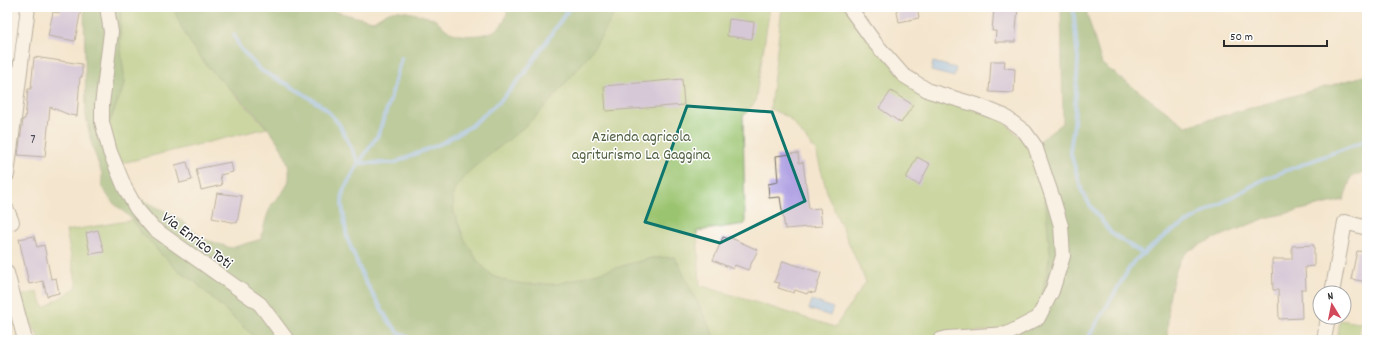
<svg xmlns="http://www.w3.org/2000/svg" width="1374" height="347" viewBox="0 0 1374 347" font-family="Dekko,sans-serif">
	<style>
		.green { fill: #9bc470; stroke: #63784e }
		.forest { fill: #7caa62; stroke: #546a46 }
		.water { fill: #84bbf4; stroke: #587390 }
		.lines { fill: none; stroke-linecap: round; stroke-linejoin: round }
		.stream { stroke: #84bbf4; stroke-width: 4 }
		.building { fill: #b3a5e4 }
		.street-casing { stroke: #716c64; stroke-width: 16 }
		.street { stroke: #fff; stroke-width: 14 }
		.marked { fill: none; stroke: #0f766e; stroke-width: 3; stroke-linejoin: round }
		.labels { text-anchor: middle; stroke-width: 3; stroke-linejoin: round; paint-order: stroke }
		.number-label { font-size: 14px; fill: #4d4a59 }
		.park-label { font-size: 16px; fill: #526143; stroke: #fff }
		.street-label { font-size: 16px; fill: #2b2b2b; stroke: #fff }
	</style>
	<rect width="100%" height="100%" fill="#fff"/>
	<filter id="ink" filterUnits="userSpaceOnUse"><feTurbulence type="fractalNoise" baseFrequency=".025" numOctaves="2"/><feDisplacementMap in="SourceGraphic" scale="8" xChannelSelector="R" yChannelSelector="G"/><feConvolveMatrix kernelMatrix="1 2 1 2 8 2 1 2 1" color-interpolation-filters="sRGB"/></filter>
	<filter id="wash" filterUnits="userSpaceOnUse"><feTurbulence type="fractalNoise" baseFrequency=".012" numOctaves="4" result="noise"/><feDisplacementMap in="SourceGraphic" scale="16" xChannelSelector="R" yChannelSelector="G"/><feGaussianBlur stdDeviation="0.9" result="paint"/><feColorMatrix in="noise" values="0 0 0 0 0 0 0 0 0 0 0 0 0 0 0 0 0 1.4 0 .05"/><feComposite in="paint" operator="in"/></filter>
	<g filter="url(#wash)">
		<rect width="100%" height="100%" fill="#f4e6ce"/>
		<g class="green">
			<polygon points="121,7 174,7 198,52 223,82 267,128 118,164 108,126 125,83 120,42"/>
			<polygon points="603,7 770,7 755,103 743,116 745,224 697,231 700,285 835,327 866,282 828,196 816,151 788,117 770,109 782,7 845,7 902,77 1001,119 1031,148 1057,224 1059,256 1034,314 1005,330 943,334 928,340 697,340 485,288 457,254 449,185"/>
			<polygon points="133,220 142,234 155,245 175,268 194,281 251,334 261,340 40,340 23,307 20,296 37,292 44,308 77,287 66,231"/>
			<polygon points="1340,320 1361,323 1358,340 1337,340"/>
		</g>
		<g class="forest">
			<path d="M 84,7 L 121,7 L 120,42 L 125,83 L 108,126 L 118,164 L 135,196 L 177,217 L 204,239 L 231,248 L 261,239 C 263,230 267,212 272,204 C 278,196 287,190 289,179 C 294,141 232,93 209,68 C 196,53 178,26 174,7 L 317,7 L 373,21 C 379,18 386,12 392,11 C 398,9 427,16 434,19 C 442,23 444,31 456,34 C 469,37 494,36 502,24 C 506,19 507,13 508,7 L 618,7 L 601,37 L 586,59 L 558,92 L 540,112 L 522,129 L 468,172 L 456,187 L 453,194 L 454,212 L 464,238 L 477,260 L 492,276 L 506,281 L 523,284 L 558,284 L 651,258 L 675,257 L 716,340 L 261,340 L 251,334 L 194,281 L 175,268 L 165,257 L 159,253 L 154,245 L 142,234 L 133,220 L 112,202 L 102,187 L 102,174 L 92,146 L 86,117 Z"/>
			<polygon points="1061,7 1085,7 1102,64 1186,126 1367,75 1367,171 1351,177 1344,200 1266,218 1206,242 1188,251 1180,260 1174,276 1169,299 1167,340 1011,340 1016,336 1037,309 1042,295 1050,255 1046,208 1041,174 1038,142 1063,123"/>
		</g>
		<g class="water">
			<polygon points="933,62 956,68 954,77 931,71"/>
			<polygon points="812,300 833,308 830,316 809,309"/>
		</g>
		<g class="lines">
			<g class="stream">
				<polyline points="1073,7 1078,60 1074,124 1070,151 1082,191 1090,205 1111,233 1143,254"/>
				<polyline points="234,35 240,48 260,70 296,89 325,108 339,124 359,163 394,163 442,143 471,126 502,99 524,74 570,7"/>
				<polyline points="401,58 390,100 378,135 359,163 343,191 342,204 347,238 364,279 388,320 398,332 412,340"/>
				<polyline points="1087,340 1133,262 1170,232 1264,179 1367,140"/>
			</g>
		</g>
		<g id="blocks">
			<g class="building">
				<polygon points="62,7 81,9 75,41 48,36 53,12 60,13"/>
				<polygon points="896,7 917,7 919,18 899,22"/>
				<polygon points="994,7 1018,7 1015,42 995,42 996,31 992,31"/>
				<polygon points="729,19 754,22 752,39 727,36"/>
				<polygon points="34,57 82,64 82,77 80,77 77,116 70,115 50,107 45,157 18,155 23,119 25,119 28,89 31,89"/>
				<polygon points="991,61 1005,61 1004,68 1015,69 1014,93 989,92"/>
				<polygon points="682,79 684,105 606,111 604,86"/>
				<polygon points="891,91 913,105 901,123 879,108"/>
				<polygon points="798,153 799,163 803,162 809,209 820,208 822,226 785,229 780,197 769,198 768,184 778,182 776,156"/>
				<polygon points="917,157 930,164 919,185 906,178"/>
				<polygon points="187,162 192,180 180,183 175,165"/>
				<polygon points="231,162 233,172 220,175 222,185 201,190 196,169"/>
				<polygon points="217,193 242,196 237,223 212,218"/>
				<polygon points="98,230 104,252 90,254 86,233"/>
				<polygon points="34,236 37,247 44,245 51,279 56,278 59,293 47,296 43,281 29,284 19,239"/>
				<polygon points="723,237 729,239 729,237 758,250 748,270 735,265 733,269 713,260"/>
				<polygon points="1314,245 1314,266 1305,267 1306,289 1301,289 1302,318 1279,319 1278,290 1273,290 1272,259 1292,259 1292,246"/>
				<polygon points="1357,251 1367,252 1367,282 1351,279"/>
				<polygon points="783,261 821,273 815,293 808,292 807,294 795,290 794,293 778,288 780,283 774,282"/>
			</g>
		</g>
	</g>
	<g filter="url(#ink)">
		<use href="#blocks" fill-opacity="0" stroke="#716c64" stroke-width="1"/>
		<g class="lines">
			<defs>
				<g id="street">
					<polyline points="107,7 111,32 102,105 102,122 110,152 125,188 136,208 153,228 260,304 287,340"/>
					<polyline points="849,7 875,43 903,75 929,91 977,105 1004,116 1025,132 1035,146 1053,199 1061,226 1063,256 1052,291 1038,318 1007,334 947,338 940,340"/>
					<polyline points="7,56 13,7"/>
					<polyline points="7,175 28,7"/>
					<polyline points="7,210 12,222"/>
					<polyline points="7,273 25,340"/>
					<polyline points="1332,293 1345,222 1367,228"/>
					<polyline points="1324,340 1328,317"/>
				</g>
			</defs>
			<use href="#street" class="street-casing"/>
			<use href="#street" class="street"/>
		</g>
	</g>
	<path d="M0 0H1374V347H0ZM 687,106 L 772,112 L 805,201 L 720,243 L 645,222 Z" fill="#f4e6ce" fill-opacity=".55" fill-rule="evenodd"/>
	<path class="marked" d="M 687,106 L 772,112 L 805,201 L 720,243 L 645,222 Z"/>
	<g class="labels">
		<g class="number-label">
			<text x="33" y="143">7</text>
		</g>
		<g class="park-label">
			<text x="641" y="141">Azienda agricola<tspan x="641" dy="18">agriturismo La Gaggina</tspan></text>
		</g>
		<g class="street-label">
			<text transform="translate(198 239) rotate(37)" y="6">Via Enrico Toti</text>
		</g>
	</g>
	<rect width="1374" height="347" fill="none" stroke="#fff" stroke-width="24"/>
	<g transform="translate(1332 305) rotate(350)"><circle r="19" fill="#ffffff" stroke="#aaaaaa"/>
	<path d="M0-3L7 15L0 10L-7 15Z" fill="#d1495b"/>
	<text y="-6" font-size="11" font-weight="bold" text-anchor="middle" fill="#2b2b2b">N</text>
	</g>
	<path d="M1224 40v6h103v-6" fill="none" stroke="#2b2b2b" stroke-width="2"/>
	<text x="1230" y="40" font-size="12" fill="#2b2b2b" stroke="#ffffff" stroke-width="3" paint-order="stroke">50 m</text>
</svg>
